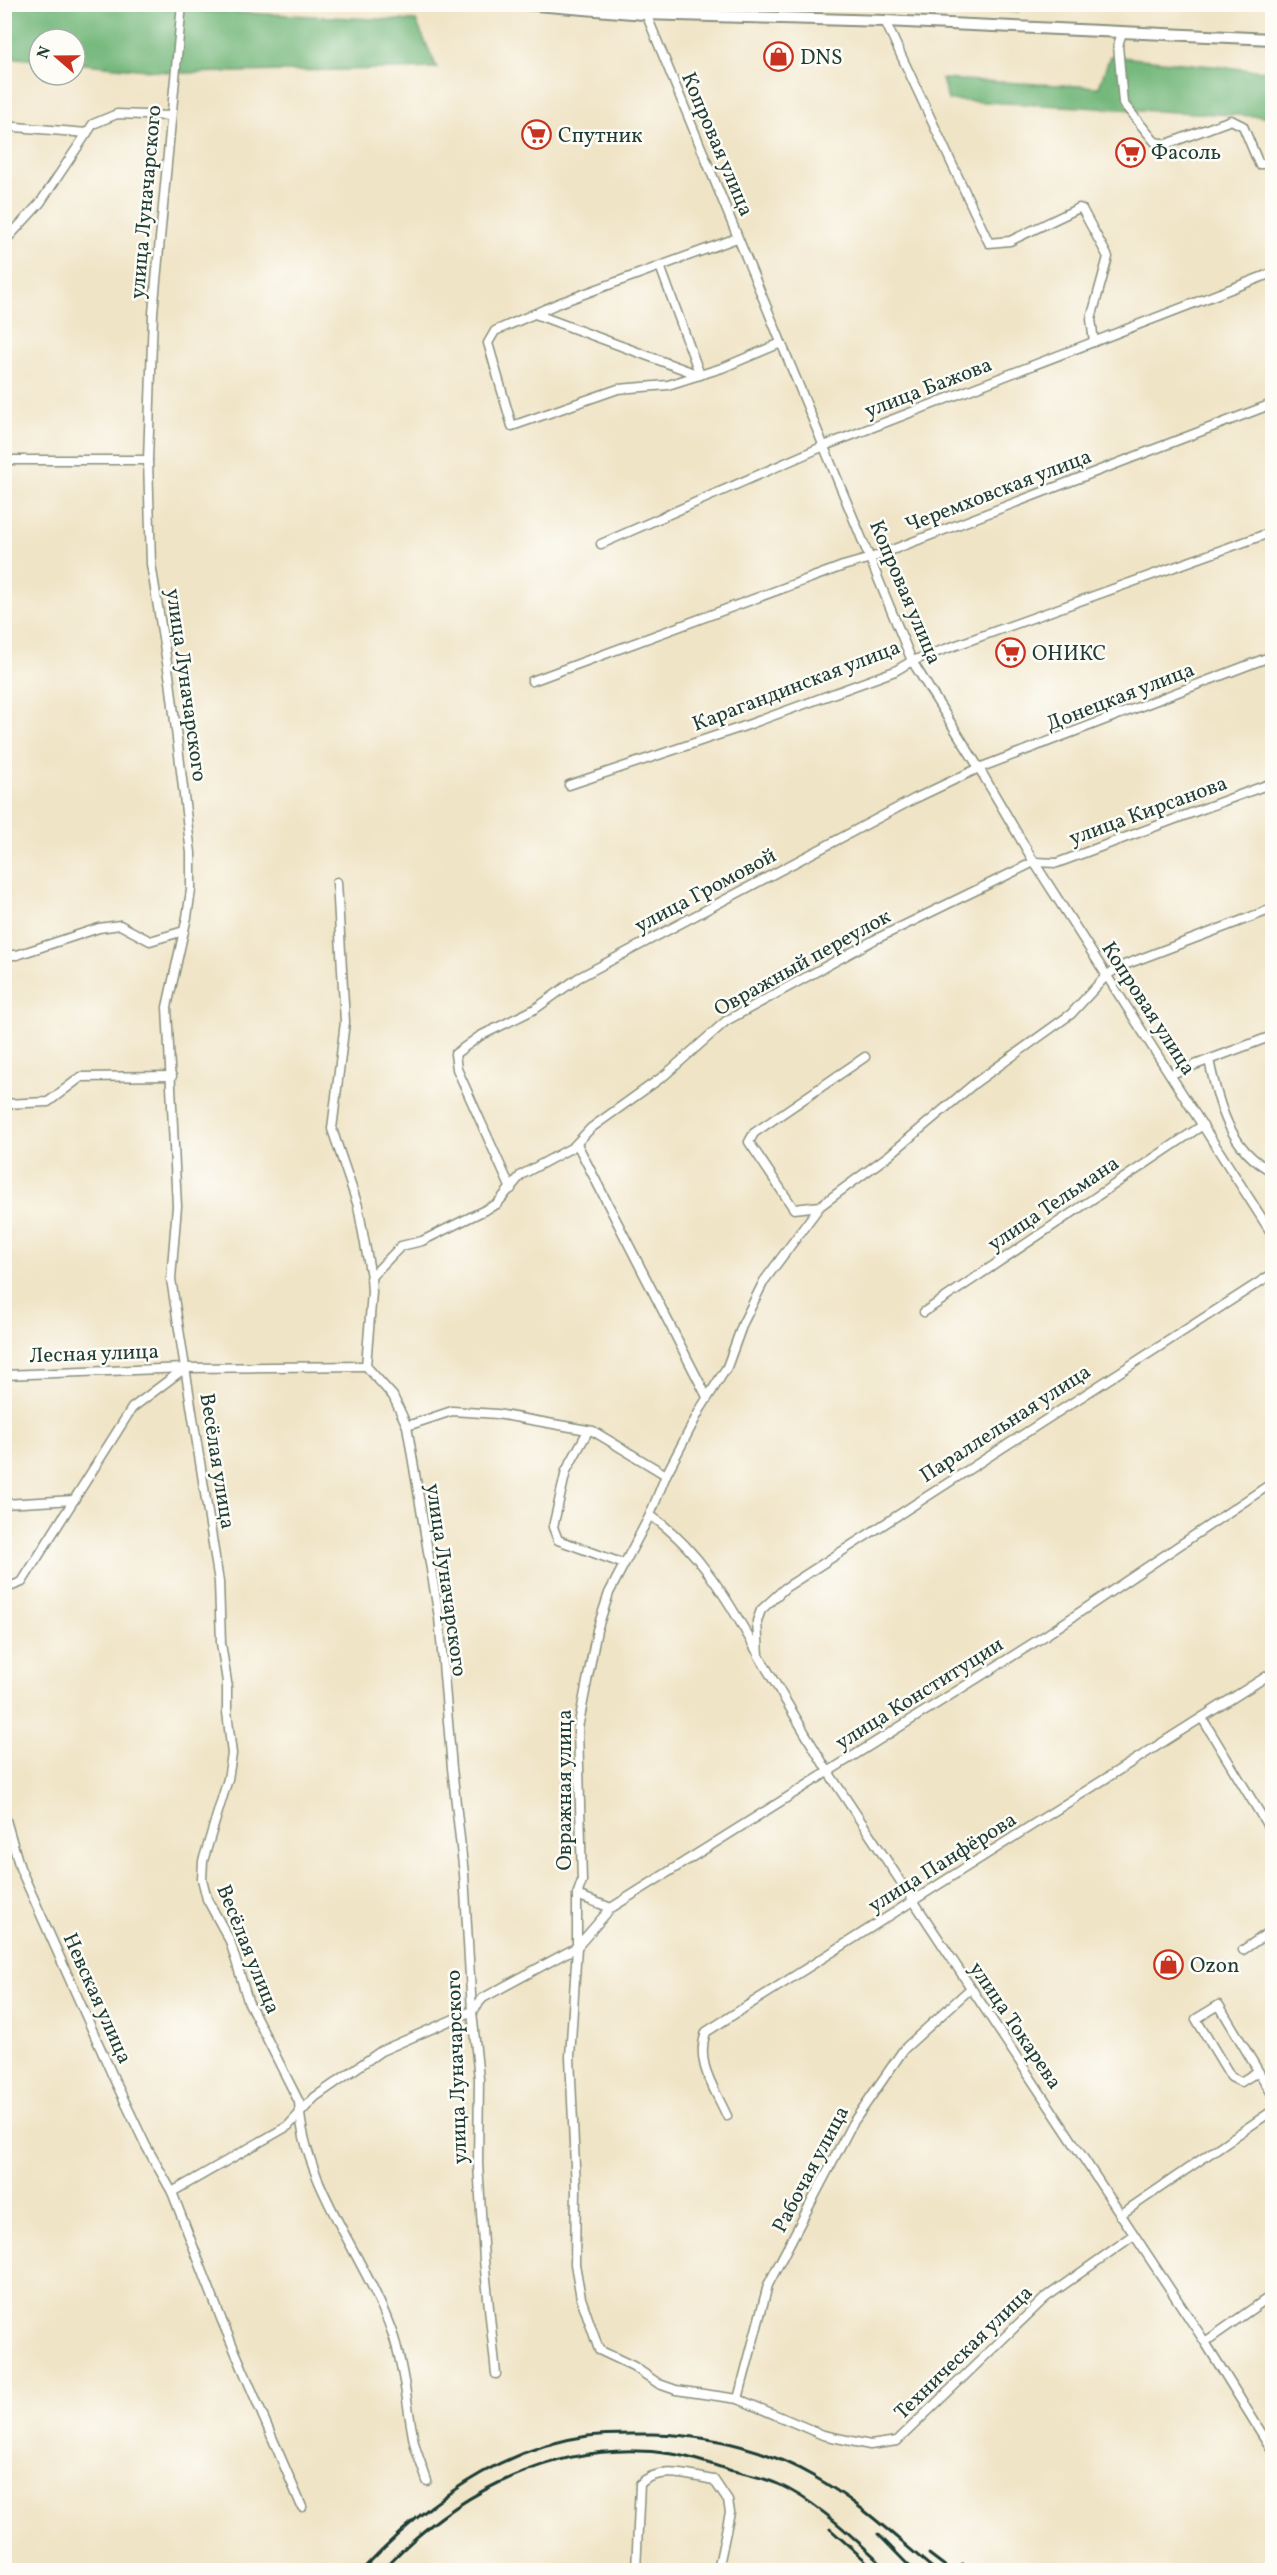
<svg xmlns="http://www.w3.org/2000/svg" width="1277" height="2575" viewBox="0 0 1277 2575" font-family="Vollkorn,serif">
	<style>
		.green { fill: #91d892; stroke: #588a63; stroke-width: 1.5 }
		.forest { fill: #74b87c; stroke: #4a7a58; stroke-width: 1.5 }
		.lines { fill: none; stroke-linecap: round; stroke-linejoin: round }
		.minor-casing { stroke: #88907d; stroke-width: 11 }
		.tertiary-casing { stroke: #88907d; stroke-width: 14 }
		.minor { stroke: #fff; stroke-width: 8 }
		.tertiary { stroke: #fff; stroke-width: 10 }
		.rail { stroke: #1f3d34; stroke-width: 3 }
		.labels { text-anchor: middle; stroke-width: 5; stroke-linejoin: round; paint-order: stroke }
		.poi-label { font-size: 21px; fill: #1f3d34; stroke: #fdfcf7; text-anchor: start }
		.street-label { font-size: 21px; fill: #1f3d34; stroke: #fdfcf7 }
	</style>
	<rect width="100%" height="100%" fill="#fdfcf7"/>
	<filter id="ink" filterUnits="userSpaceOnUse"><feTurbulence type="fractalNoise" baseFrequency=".0167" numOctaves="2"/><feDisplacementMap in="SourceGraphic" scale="12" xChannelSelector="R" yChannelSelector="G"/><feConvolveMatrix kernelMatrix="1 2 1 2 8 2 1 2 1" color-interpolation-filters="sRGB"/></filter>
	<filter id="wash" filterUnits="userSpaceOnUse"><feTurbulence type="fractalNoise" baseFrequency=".008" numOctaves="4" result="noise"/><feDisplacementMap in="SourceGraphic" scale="24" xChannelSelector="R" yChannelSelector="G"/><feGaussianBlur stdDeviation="1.35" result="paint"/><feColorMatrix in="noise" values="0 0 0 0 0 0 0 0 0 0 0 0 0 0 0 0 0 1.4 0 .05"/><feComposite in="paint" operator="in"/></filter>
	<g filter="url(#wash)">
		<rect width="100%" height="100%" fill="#f0e4c6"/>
		<polygon class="green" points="903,5 1017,5 1018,12"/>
		<g class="forest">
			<polygon points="4,5 79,5 416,21 437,68 179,73 75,63 75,39 39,39 39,60 5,57"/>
			<polygon points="1110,56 1272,72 1272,117 948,100 942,79 1099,87"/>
		</g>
	</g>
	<g filter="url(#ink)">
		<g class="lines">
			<defs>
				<g id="minor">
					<path d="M 182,4 L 153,313 L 148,460 L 151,564 L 170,681 L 191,853 L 191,890 L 187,917 L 167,1007 L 177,1206 L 171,1279 L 219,1582 L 221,1643 L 227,1682 L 227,1712 L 232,1754 L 228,1779 L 203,1861 L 202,1879 L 207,1899 L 230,1941 L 248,2001 L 299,2102 C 303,2187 368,2259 394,2338 C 405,2372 407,2407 414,2442 C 417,2455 423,2468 427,2481"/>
					<polyline points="642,4 912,661 979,768 1034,862 1272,1234"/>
					<polyline points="885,21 989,243 1010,241 1079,208 1082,209 1108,257 1091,319 1094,342"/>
					<polyline points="1122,33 1118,45 1123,103 1155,142 1167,144 1231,120 1243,126 1259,164 1272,164"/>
					<polyline points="4,126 87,133"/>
					<polyline points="737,238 559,303 495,331 488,343 512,426 618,389 668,385 722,368 781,343"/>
					<polyline points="4,242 40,203 93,124 117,114 171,116"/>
					<polyline points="660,266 700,375"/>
					<polyline points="535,314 699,375"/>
					<polyline points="4,460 148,460"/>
					<polyline points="601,544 824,446 1272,273"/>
					<polyline points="532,681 843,566 871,558 1272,404"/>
					<polyline points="569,785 742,727 895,671 912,661 1272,532"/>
					<polyline points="337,882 345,1022 332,1129 358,1206 371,1277 372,1292 366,1366 393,1396 407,1426 439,1617 452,1768 464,1874 472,2011 479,2079 478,2164 484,2260 496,2374"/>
					<polyline points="4,955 17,955 99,928 120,925 150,941 184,931"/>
					<polyline points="865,1057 754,1133 749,1142 794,1209 820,1206 888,1156 975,1083 1071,1014 1106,976 1119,967 1272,909"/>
					<path d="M 1209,1060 C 1218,1103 1230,1151 1272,1171"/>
					<polyline points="1171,1074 1272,1036"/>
					<polyline points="4,1104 48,1102 81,1077 172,1076"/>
					<polyline points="577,1144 707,1397"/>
					<polyline points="511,1189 457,1069 455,1054 480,1036 535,1009 578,978 914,799 979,768 1272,656"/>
					<polyline points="820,1206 764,1281 743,1323 727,1367 701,1408 666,1475 650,1515 609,1593 597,1630 578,1728 582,1881 577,1895 577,1947 570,2057 576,2188 575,2264 581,2298 599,2350 633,2366 659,2384 676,2390 738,2399 823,2435 870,2445 897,2441 1045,2298 1134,2235"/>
					<polyline points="1272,1274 785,1588 761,1610 757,1621 759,1656 827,1770 1205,2342 1272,2450"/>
					<polyline points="371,1277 401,1246 422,1241 497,1204 521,1175 573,1147 591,1128 665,1075 726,1021 874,940 1034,862 1057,863 1272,783"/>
					<polyline points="924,1312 1203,1125"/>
					<polyline points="4,1375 186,1368 366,1366"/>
					<polyline points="407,1426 452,1411 497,1414 593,1431 666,1475"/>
					<polyline points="588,1431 566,1471 553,1527 558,1540 624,1564"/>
					<polyline points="4,1504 74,1500"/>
					<path d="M 650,1515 C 697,1547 729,1601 756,1650"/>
					<polyline points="4,1589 22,1582 132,1408 185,1368"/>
					<polyline points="1202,1718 1272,1833"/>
					<polyline points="4,1813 20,1868 115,2081 146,2146 172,2192 222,2321 302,2507"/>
					<polyline points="577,1895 611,1908 1046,1635 1272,1483"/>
					<polyline points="1243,1950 1272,1930"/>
					<polyline points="1257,2072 1241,2082 1231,2077 1196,2019 1219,2005 1272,2094"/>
					<path d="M 727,2116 C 714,2087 695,2063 706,2032 L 1272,1673"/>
					<polyline points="172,2192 288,2126 315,2097 381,2051 472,2011 483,1998 577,1947 611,1908"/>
					<polyline points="1120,2215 1272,2111"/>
					<polyline points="1205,2342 1272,2295"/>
					<polyline points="738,2399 768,2285 852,2124 904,2049 970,1989"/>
					<path d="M 636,2570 L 640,2484 C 659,2465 690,2476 714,2480 L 728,2501 L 730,2512 L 718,2570"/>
				</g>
				<polyline id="tertiary" points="524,4 644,14 885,21 1272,39"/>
			</defs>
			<use href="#minor" class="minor-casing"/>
			<use href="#tertiary" class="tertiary-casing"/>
			<use href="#minor" class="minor"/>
			<use href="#tertiary" class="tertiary"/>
			<g class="rail">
				<polyline points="830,2529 876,2570"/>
				<polyline points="878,2534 913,2570"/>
				<polyline points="929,2554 950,2570"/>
				<polyline points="962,2564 970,2570"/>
				<path d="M 362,2570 C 422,2506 499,2448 588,2436 C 609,2433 631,2434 652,2434 C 708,2435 764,2448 813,2476 C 858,2501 896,2538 935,2570"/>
				<path d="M 383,2570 C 455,2491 563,2437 672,2454 C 691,2457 711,2464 729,2470 C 745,2474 762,2477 778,2484 C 820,2503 855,2540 889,2570"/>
			</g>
		</g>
	</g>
	<defs>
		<symbol id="shop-ring" viewBox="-11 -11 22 22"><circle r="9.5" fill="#fdfcf7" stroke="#c8321e" stroke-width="1.5"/><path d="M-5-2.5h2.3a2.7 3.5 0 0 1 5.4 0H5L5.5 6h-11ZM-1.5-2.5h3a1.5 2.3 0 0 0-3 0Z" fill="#c8321e"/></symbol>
		<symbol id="supermarket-ring" viewBox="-11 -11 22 22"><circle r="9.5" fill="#fdfcf7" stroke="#c8321e" stroke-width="1.5"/><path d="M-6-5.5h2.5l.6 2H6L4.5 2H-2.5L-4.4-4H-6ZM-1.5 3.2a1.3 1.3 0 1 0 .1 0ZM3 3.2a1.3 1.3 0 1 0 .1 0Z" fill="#c8321e"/></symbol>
	</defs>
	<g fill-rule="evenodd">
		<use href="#shop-ring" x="762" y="40" width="33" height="33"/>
		<use href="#supermarket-ring" x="520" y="118" width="33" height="33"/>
		<use href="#supermarket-ring" x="1114" y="136" width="33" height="33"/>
		<use href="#supermarket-ring" x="994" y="636" width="33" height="33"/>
		<use href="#shop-ring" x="1152" y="1948" width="33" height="33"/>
	</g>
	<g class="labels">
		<g class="poi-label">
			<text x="800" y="64">DNS</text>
			<text x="558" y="142">Спутник</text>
			<text x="1151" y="159">Фасоль</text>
			<text x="1032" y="660">ОНИКС</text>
			<text x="1190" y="1972">Ozon</text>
		</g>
		<g class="street-label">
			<text transform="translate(718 144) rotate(67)" y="7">Копровая улица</text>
			<text transform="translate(145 202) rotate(-85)" y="7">улица Луначарского</text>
			<text transform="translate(928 387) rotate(-21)" y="7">улица Бажова</text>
			<text transform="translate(998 490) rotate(-21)" y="7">Черемховская улица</text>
			<text transform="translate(906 592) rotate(67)" y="7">Копровая улица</text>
			<text transform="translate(187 685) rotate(82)" y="7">улица Луначарского</text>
			<text transform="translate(796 685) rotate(-21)" y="7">Карагандинская улица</text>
			<text transform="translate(1120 696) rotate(-21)" y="7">Донецкая улица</text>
			<text transform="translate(1148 810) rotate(-20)" y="7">улица Кирсанова</text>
			<text transform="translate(705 890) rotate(-28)" y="7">улица Громовой</text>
			<text transform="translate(802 962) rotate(-29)" y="7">Овражный переулок</text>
			<text transform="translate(1149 1008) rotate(57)" y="7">Копровая улица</text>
			<text transform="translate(1053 1203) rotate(-34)" y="7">улица Тельмана</text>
			<text transform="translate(94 1353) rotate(-2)" y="7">Лесная улица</text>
			<text transform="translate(1005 1423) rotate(-33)" y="7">Параллельная улица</text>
			<text transform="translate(218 1461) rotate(81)" y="7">Весёлая улица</text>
			<text transform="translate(447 1580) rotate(82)" y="7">улица Луначарского</text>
			<text transform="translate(919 1693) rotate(-32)" y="7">улица Конституции</text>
			<text transform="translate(564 1790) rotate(-90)" y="7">Овражная улица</text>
			<text transform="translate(942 1862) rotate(-32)" y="7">улица Панфёрова</text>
			<text transform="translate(249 1949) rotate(68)" y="7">Весёлая улица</text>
			<text transform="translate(98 1998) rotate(66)" y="7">Невская улица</text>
			<text transform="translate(1016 2025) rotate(56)" y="7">улица Токарева</text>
			<text transform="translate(456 2067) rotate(-92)" y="7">улица Луначарского</text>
			<text transform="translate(810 2169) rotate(-62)" y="7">Рабочая улица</text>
			<text transform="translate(963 2352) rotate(-44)" y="7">Техническая улица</text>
		</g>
	</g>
	<rect width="1277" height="2575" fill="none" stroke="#fdfcf7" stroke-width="24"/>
	<g transform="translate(57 57) rotate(290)"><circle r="28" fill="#fdfcf7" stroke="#a4b0a9" stroke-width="1.5"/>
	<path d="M0-4.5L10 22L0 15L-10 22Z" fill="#c8321e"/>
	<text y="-9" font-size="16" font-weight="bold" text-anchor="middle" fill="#1f3d34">N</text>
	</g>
</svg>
